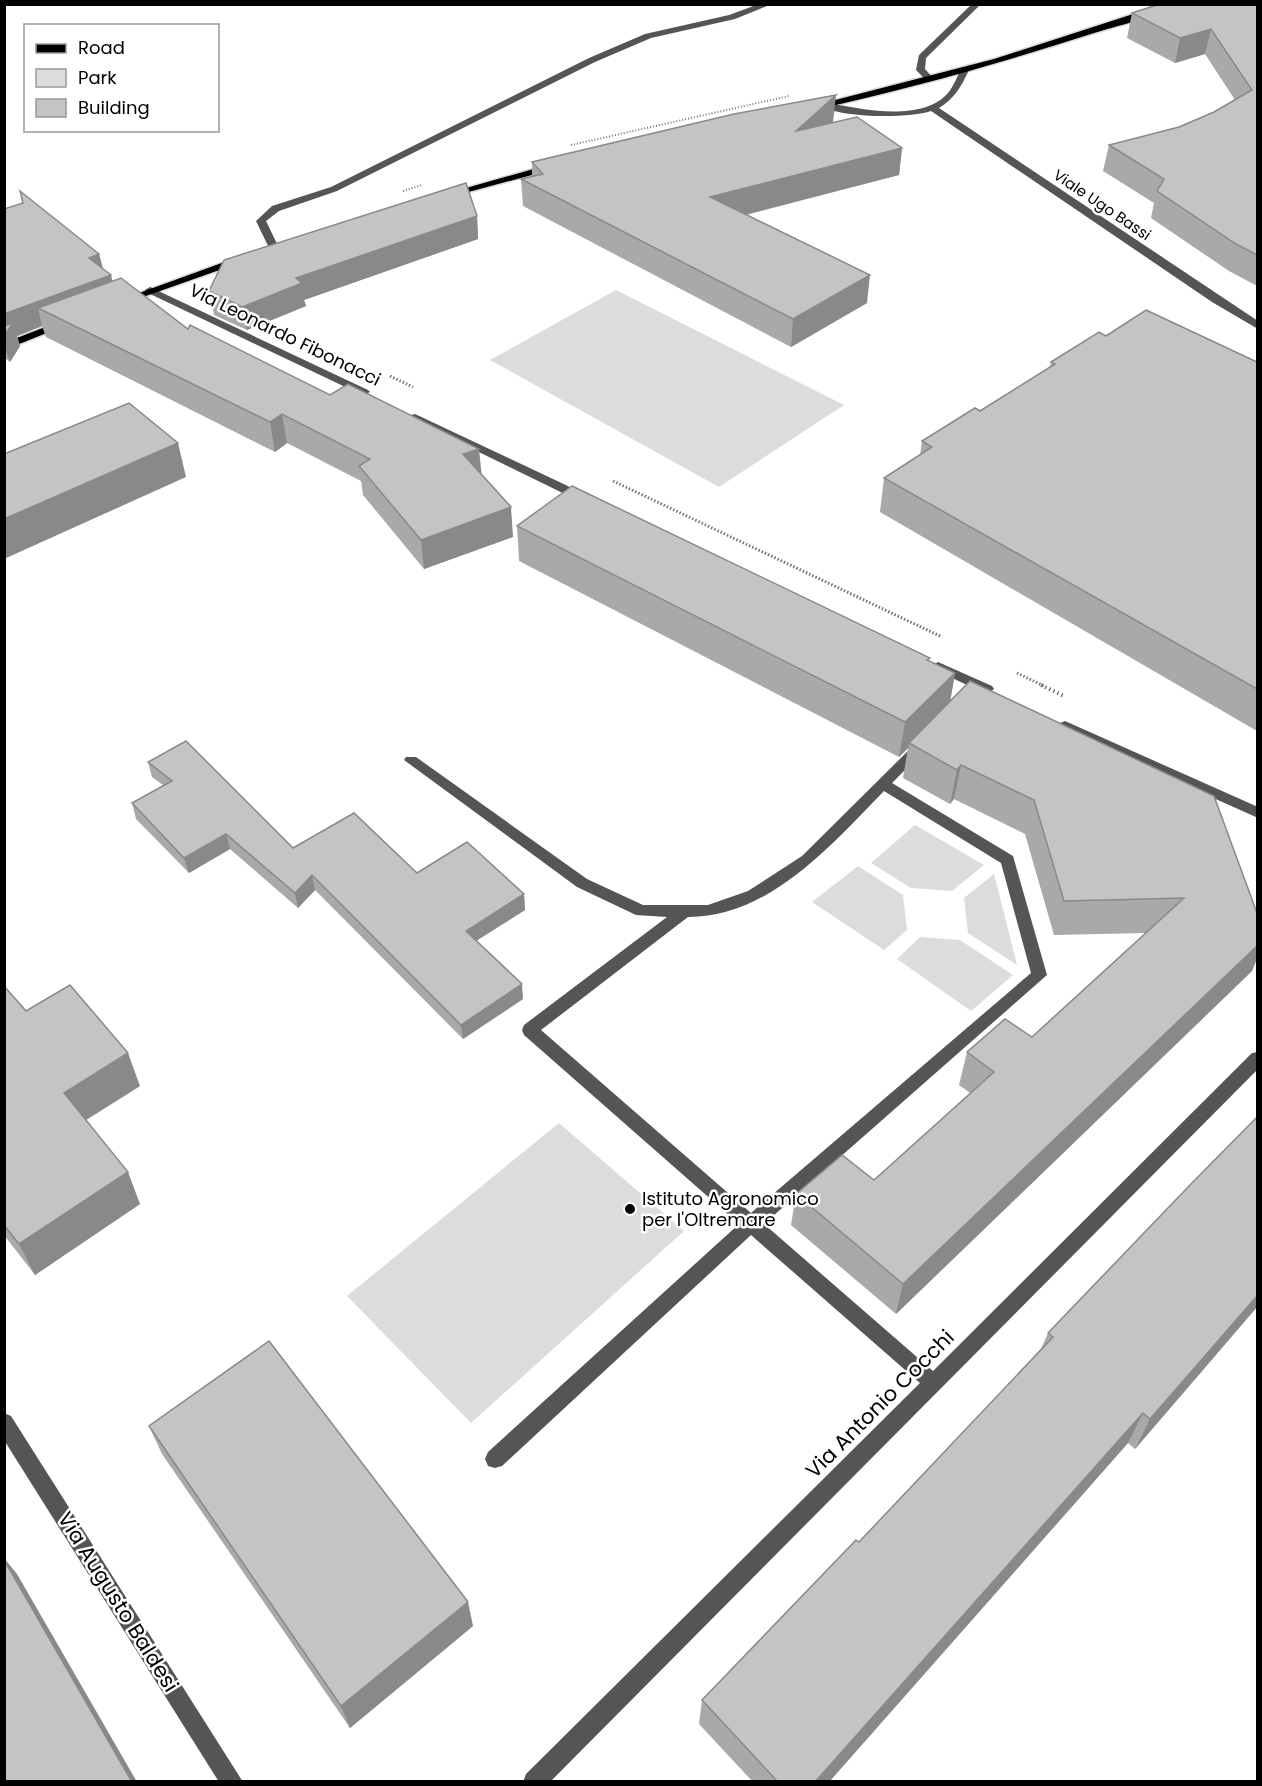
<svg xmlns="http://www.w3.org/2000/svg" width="1262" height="1786" viewBox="0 0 1262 1786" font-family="Poppins,sans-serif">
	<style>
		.green { fill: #dcdcdc }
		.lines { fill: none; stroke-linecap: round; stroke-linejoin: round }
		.major-casing { stroke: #dbdbdb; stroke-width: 3 }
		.path-far2 { stroke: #777; stroke-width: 2; stroke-dasharray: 1 2; stroke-linecap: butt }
		.path-far1 { stroke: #777; stroke-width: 3; stroke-dasharray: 1.5 2; stroke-linecap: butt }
		.path { stroke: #777; stroke-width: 4; stroke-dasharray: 1.5 3; stroke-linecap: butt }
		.minor { fill: #555; fill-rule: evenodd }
		.major { fill: #000; fill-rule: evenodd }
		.wall { fill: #a9a9a9 }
		.shaded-wall { fill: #898989 }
		.building { fill: #c4c4c4; stroke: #898989; stroke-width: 1.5 }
		.poi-dot { fill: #000; stroke: #fff; stroke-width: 2 }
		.labels { text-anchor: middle; stroke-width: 5; stroke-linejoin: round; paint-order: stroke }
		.far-street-label { font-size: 15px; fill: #000; stroke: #fff }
		.street-label { font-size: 18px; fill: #000; stroke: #fff }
		.poi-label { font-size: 18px; fill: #000; stroke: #fff; text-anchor: start }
		.near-street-label { font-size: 21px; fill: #000; stroke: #fff }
	</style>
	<rect width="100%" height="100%" fill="#fff"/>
	<g class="green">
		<polygon points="616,290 844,405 719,487 490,360"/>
		<polygon points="915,825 984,865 952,891 911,888 871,863"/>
		<polygon points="858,866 903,895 907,930 884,950 812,902"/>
		<polygon points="994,874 1017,965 968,933 964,898"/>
		<polygon points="920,937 960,940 1013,975 971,1011 897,959"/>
		<polygon points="559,1123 684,1231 471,1423 347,1296"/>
	</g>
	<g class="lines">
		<defs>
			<g id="major">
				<path d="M 1164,4 L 1178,4 C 1157,17 1116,26 1091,34 C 1001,63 910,89 817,109 L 812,106 L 994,59 Z"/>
				<polygon points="551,164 554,165 554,169 450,197 445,194"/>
				<polygon points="241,256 246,259 245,261 126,303 122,304 117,301"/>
				<polygon points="63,320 67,321 67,325 4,350 4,343"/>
			</g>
		</defs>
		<use href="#major" class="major-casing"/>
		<g class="path-far2">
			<polyline points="571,145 789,96"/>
			<polyline points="403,191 422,185"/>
		</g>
		<g class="path-far1">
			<polyline points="390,376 413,387"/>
			<polyline points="613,481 942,637"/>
			<polyline points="1017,673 1044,686"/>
		</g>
		<polyline class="path" points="1041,685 1064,696"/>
		<g class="minor">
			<polygon points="759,4 772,4 735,19 651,38 595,62 337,191 279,211 266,221 279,248 278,250 270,250 256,221 272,206 331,187 589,58 645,34 729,15"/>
			<polygon points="972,4 981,4 926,58 925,69 934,79 927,81 916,70 919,55"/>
			<path d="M 962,68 L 969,70 C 961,87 955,98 939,108 L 1258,321 L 1258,329 L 1212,302 L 931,111 C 908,119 838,118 819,105 L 824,102 C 859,109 922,123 948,93 C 954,86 957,76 962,68 Z"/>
			<polygon points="150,287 368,390 370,392 364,395 360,394 146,292 145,290"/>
			<polygon points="415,414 589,496 591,499 585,503 581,502 411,419 411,415"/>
			<polygon points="938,662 992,686 994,689 987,694 982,692 933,669 931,666"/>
			<polygon points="1065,721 1258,807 1258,818 1060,729 1058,726 1060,723"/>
			<path d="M 921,741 L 926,743 L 928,746 L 926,749 L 892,783 L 1013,856 L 1047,975 L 764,1224 L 933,1371 L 1252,1053 L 1258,1052 L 1258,1069 L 550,1782 L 523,1782 L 526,1774 L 920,1383 L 751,1235 L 502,1466 L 495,1468 L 488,1466 L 485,1459 L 488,1452 L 739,1224 L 524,1035 L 522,1030 L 524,1025 L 667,917 L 636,915 L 577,887 L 404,760 L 406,757 L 416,757 L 587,879 L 643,905 L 708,905 L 748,891 L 802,856 L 916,743 ZM 884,791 L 1001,863 L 1031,973 L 751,1213 L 541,1030 L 688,917 C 770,917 831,845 884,791 Z"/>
			<polygon points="4,1413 11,1416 243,1782 219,1782 4,1440"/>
		</g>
		<use href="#major" class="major"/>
	</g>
	<g class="wall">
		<polygon points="1257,4 1257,286 1229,271 1151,218 1154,203 1103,171 1109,145 1179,127 1214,112 1235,100 1205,54 1175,63 1127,38 1132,13"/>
		<polygon points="833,122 832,123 902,148 899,175 746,215 867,303 791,347 523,206 521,179 532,176 532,162"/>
		<polygon points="4,209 99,254 103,269 111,275 112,281 188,329 481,474 513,537 424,569 363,495 361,481 287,443 275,452 46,337 42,326 17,336 20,346 10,362 4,357"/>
		<polygon points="477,216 478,239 304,300 306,306 247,330 214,315 209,291"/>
		<polygon points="1106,336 1257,362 1257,731 880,512 884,478 920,455 922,441 980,411 1050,367 1051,362"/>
		<polygon points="517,526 929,661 955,673 950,702 1214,796 1252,971 896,1314 791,1225 796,1194 874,1180 970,1093 959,1085 967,1052 1032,1037 1146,933 1054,935 1025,834 954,799 950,804 903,778 908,748 899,757 519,561"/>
		<polygon points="148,762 293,848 524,894 525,910 476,941 523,999 463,1039 315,890 298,908 230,849 189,873 136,819 132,803 163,785 152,777"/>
		<polygon points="4,986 26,1011 140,1086 86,1120 140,1204 35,1275 4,1235"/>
		<polygon points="1257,1307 1135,1449 1128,1443 829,1782 753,1782 699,1724 702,1700 859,1542 1041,1349 1048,1333"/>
		<polygon points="149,1426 473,1626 350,1728 162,1454"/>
	</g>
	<g class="shaded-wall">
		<polygon points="1211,29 1205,54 1175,63 1180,38"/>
		<polygon points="836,95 833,122 794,158 796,131"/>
		<polygon points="902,148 899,175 709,224 710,197"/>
		<polygon points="477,216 478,239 304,300 306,306 247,330 242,307 296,278"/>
		<polygon points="99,254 105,277 111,275 116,298 38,308 42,326 17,336 20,346 10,362 4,344 4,314 89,258"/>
		<polygon points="870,275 867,303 791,347 793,319"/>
		<polygon points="282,414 287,443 275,452 270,422"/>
		<polygon points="178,443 186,477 4,559 4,519"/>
		<polygon points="479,449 482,478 463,454"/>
		<polygon points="511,507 513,537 424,569 421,540"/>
		<polygon points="955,673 949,708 909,743 908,748 899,757 905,722"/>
		<polygon points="961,765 954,799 950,804 957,770"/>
		<polygon points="226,834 230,849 189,873 184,858"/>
		<polygon points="312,875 315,890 298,908 295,893"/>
		<polygon points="524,894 525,910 468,946 466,931"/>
		<polygon points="1257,946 1257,959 1252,971 896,1314 903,1284"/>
		<polygon points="522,984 523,999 463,1039 461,1025"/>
		<polygon points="128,1053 140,1086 78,1125 64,1093"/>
		<polygon points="128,1172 140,1204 35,1275 19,1244"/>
		<polygon points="1257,1296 1257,1307 1135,1449 1150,1419"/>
		<polygon points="1143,1413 1128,1443 829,1782 815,1782"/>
		<polygon points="4,1558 17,1574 137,1782 132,1782 4,1560"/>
		<polygon points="468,1602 473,1626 350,1728 341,1706"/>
	</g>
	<g class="building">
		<polygon points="1160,4 1257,4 1257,255 1236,244 1157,191 1164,179 1109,145 1179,127 1214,112 1252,90 1211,29 1180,38 1132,13"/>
		<polygon points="836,95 796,131 857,117 902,148 710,197 870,275 793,319 521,179 543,174 532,162 734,114"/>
		<polygon points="466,183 477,216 296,278 302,283 242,307 209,291 224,260"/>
		<polygon points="20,191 99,254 89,258 111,275 4,314 4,209 23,203"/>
		<polygon points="121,278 188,329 190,325 330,395 348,384 479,449 463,454 511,507 421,540 359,466 370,459 282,414 270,422 38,308"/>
		<polygon points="1146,310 1257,362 1257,689 884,478 932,447 922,441 975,408 980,411 1055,364 1051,362 1099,332 1106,336"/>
		<polygon points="13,323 4,336 4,326"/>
		<polygon points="129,403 178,443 4,519 4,454"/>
		<polygon points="572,486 930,658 927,660 955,673 905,722 517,526"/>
		<polygon points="970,681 1214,796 1257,913 1257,946 903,1284 796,1194 842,1155 874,1180 994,1072 967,1052 1005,1019 1032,1037 1184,898 1064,901 1034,800 961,765 957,770 909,743"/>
		<polygon points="186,741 293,848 354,813 417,873 467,842 524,894 466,931 522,984 461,1025 312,875 295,893 226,834 184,858 132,803 172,781 148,762"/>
		<polygon points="70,985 128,1053 64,1093 128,1172 19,1244 4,1225 4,986 26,1011"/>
		<polygon points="1257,1117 1257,1296 1150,1419 1143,1413 815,1782 778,1782 702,1700 856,1540 859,1542 1053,1337 1048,1333 1189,1186"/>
		<polygon points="269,1341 468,1602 341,1706 149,1426"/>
		<polygon points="4,1560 132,1782 4,1782"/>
	</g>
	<circle class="poi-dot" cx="630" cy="1209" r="6"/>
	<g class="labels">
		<g class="far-street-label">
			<text transform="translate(1102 205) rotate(34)" y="5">Viale Ugo Bassi</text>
		</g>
		<g class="street-label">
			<text transform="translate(285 335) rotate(26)" y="6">Via Leonardo Fibonacci</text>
		</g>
		<g class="poi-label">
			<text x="642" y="1205">Istituto Agronomico<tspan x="642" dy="21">per l'Oltremare</tspan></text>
		</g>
		<g class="near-street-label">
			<text transform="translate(880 1404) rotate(-45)" y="7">Via Antonio Cocchi</text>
			<text transform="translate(118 1602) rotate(58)" y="7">Via Augusto Baldesi</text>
		</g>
	</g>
	<rect width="1262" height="1786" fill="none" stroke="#000000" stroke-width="12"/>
	<rect x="24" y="24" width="195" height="108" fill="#ffffff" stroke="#999999" stroke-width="1.5"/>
	<rect x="36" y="44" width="30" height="9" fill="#000000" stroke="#999999" stroke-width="1.5"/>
	<text x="78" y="54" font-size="18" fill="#000000">Road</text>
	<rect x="36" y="69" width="30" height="18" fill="#dcdcdc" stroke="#999999" stroke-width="1.5"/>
	<text x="78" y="84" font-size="18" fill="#000000">Park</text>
	<rect x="36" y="99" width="30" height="18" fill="#c4c4c4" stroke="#999999" stroke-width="1.5"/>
	<text x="78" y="114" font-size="18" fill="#000000">Building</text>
</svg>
